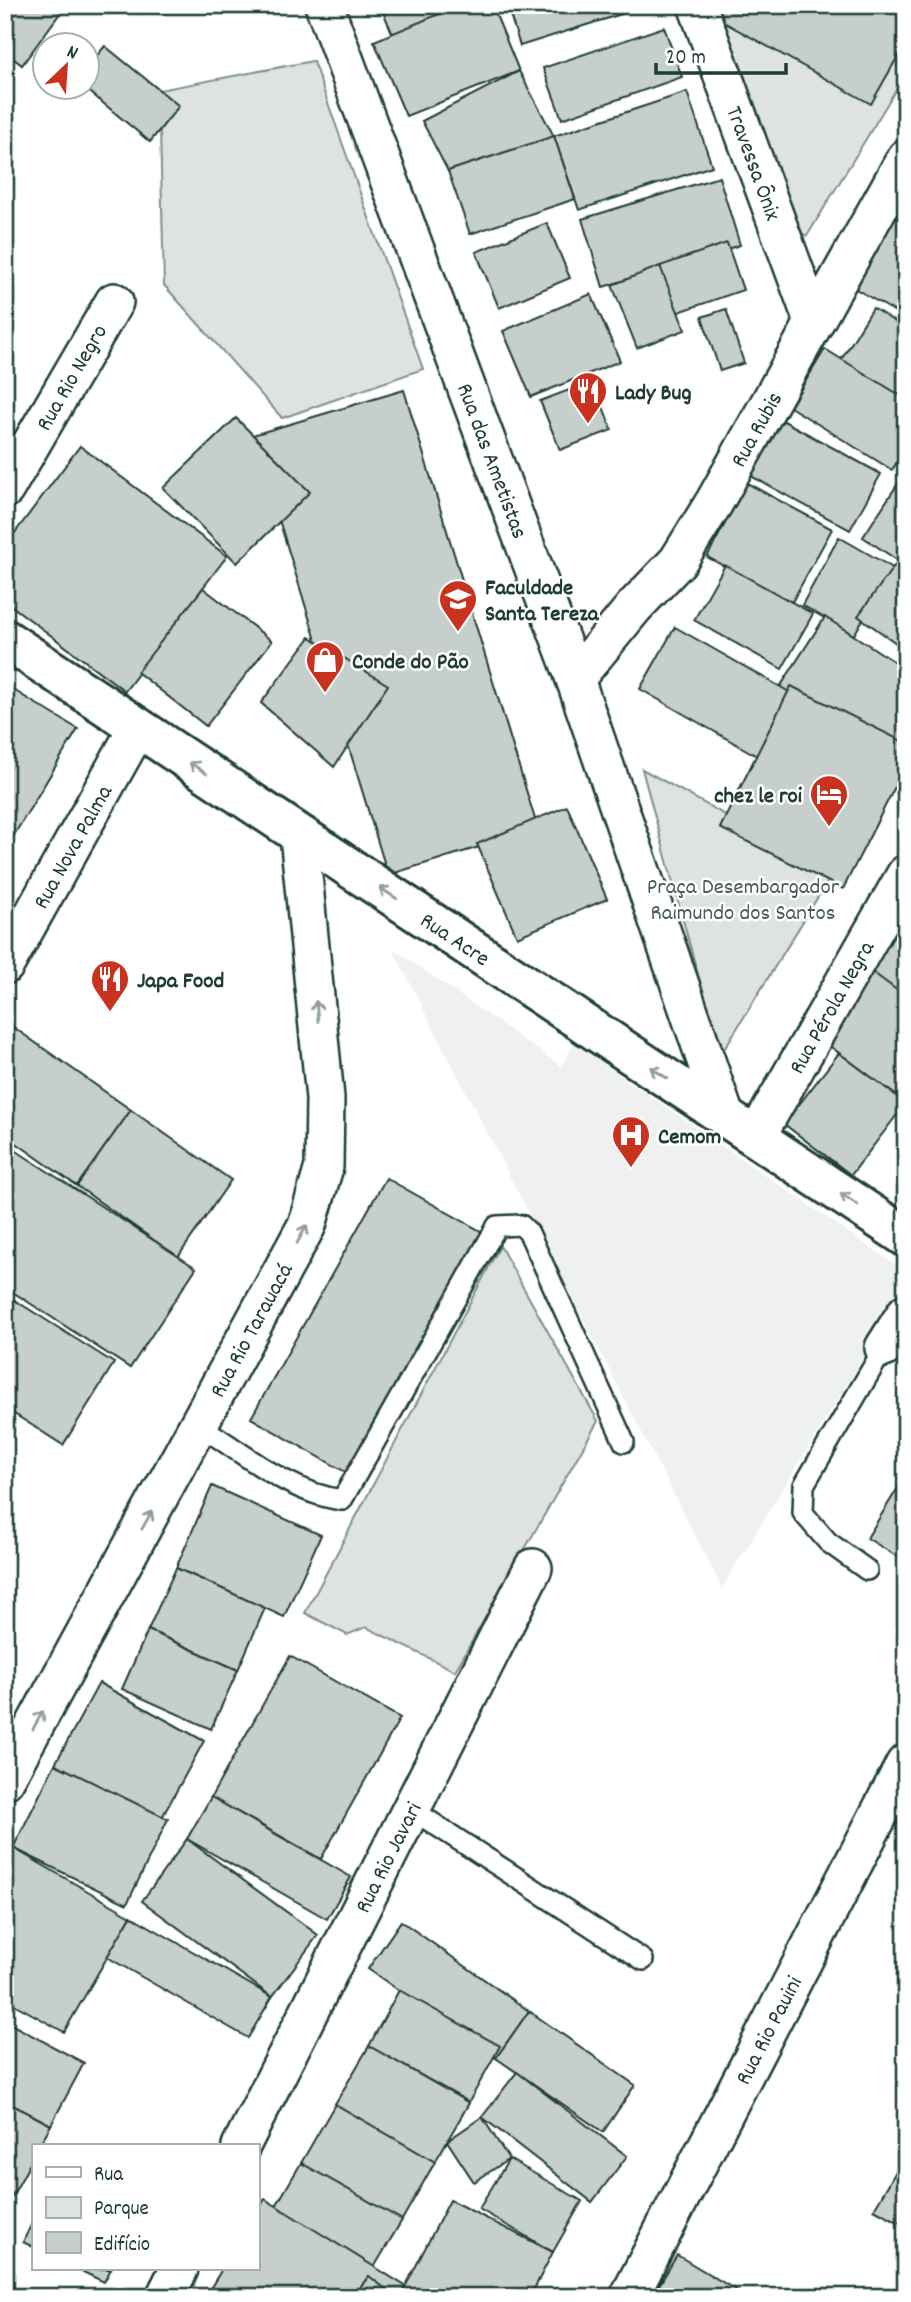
<svg xmlns="http://www.w3.org/2000/svg" width="911" height="2302" viewBox="0 0 911 2302" font-family="Dekko,sans-serif">
	<style>
		.built { fill: #eef1f0 }
		.green { fill: #dee3e2; stroke: #7e908b; stroke-width: 2 }
		.building { fill: #c7cfcc; stroke: #1f3d34; stroke-width: 2 }
		.lines { fill: none; stroke-linecap: round; stroke-linejoin: round }
		.lane-casing { stroke: #1f3d34; stroke-width: 24 }
		.street-casing { stroke: #1f3d34; stroke-width: 42 }
		.secondary-casing { stroke: #1f3d34; stroke-width: 44 }
		.lane { stroke: #fff; stroke-width: 19 }
		.street { stroke: #fff; stroke-width: 37 }
		.secondary { stroke: #fff; stroke-width: 38 }
		.oneway { stroke: #8f9e9a }
		.labels { text-anchor: middle; stroke-width: 5; stroke-linejoin: round; paint-order: stroke }
		.street-label { font-size: 23px; fill: #1f3d34; stroke: #fff }
		.poi-label { font-size: 23px; font-weight: bold; fill: #1f3d34; stroke: #fff; text-anchor: start }
		.park-label { font-size: 23px; fill: #455e57; stroke: #fff }
	</style>
	<rect width="100%" height="100%" fill="#fff"/>
	<filter id="ink" filterUnits="userSpaceOnUse"><feTurbulence type="fractalNoise" baseFrequency=".0143" numOctaves="2"/><feDisplacementMap in="SourceGraphic" scale="14" xChannelSelector="R" yChannelSelector="G"/><feConvolveMatrix kernelMatrix="1 2 1 2 8 2 1 2 1" color-interpolation-filters="sRGB"/></filter>
	<g filter="url(#ink)">
		<polygon class="built" points="392,948 561,1066 574,1044 906,1272 906,1288 722,1588"/>
		<g class="green">
			<polygon points="708,5 906,5 906,73 807,236 793,229"/>
			<polygon points="313,61 423,369 282,418 164,285 159,90"/>
			<polygon points="642,769 832,874 720,1056"/>
			<polygon points="500,1246 598,1421 455,1671 366,1627 347,1635 305,1613"/>
		</g>
		<g class="building">
			<polygon points="5,5 66,5 22,65 5,52"/>
			<polygon points="380,5 463,5 394,37"/>
			<polygon points="461,5 492,5 519,71 406,116 374,41"/>
			<polygon points="507,5 650,5 520,46"/>
			<polygon points="693,5 906,5 906,42 871,104"/>
			<polygon points="664,27 682,77 562,119 543,68"/>
			<polygon points="105,46 179,106 150,142 85,88 88,88 88,66"/>
			<polygon points="519,71 554,136 456,187 422,121"/>
			<polygon points="687,92 712,166 579,210 554,136"/>
			<polygon points="554,136 575,199 470,234 448,171"/>
			<polygon points="719,177 740,245 603,287 582,219"/>
			<polygon points="906,196 906,222 895,216"/>
			<polygon points="895,216 906,222 906,318 854,288"/>
			<polygon points="547,223 570,278 499,308 476,252"/>
			<polygon points="727,243 743,290 676,313 660,266"/>
			<polygon points="660,266 685,330 637,348 612,285"/>
			<polygon points="591,294 620,361 531,397 503,331"/>
			<polygon points="873,308 906,329 906,399 841,360"/>
			<polygon points="726,309 744,363 720,371 702,317"/>
			<polygon points="825,349 906,399 906,448 892,470 790,407"/>
			<polygon points="593,381 612,430 560,450 540,401"/>
			<polygon points="404,390 538,829 388,875 253,435"/>
			<polygon points="236,418 310,492 237,563 163,488"/>
			<polygon points="782,420 881,474 850,530 751,476"/>
			<polygon points="80,446 227,556 125,691 5,601 5,546"/>
			<polygon points="899,482 906,487 906,566 863,537"/>
			<polygon points="747,483 832,529 792,602 707,557"/>
			<polygon points="839,537 893,568 854,635 802,605"/>
			<polygon points="900,558 906,563 906,650 858,616"/>
			<polygon points="725,565 813,614 782,669 694,620"/>
			<polygon points="203,588 272,641 206,726 137,672"/>
			<polygon points="825,617 906,669 906,743 895,761 780,687"/>
			<polygon points="675,627 793,694 757,756 640,689"/>
			<polygon points="310,637 388,685 334,767 261,703"/>
			<polygon points="5,685 78,729 5,850"/>
			<polygon points="791,686 906,743 906,765 843,889 720,828"/>
			<polygon points="567,806 607,899 517,937 477,844"/>
			<polygon points="906,914 906,1014 858,982"/>
			<polygon points="871,971 906,997 906,1103 819,1038"/>
			<polygon points="6,1022 131,1110 77,1186 5,1135"/>
			<polygon points="839,1053 906,1103 851,1175 784,1124"/>
			<polygon points="131,1110 231,1180 178,1257 77,1186"/>
			<polygon points="12,1148 196,1268 130,1368 5,1287 5,1158"/>
			<polygon points="386,1178 484,1233 349,1474 251,1418"/>
			<polygon points="5,1294 114,1363 63,1445 5,1408"/>
			<polygon points="906,1475 906,1562 867,1538"/>
			<polygon points="212,1486 321,1535 284,1617 176,1568"/>
			<polygon points="176,1568 265,1608 238,1670 148,1630"/>
			<polygon points="148,1630 238,1670 211,1729 122,1689"/>
			<polygon points="290,1656 400,1718 321,1859 211,1797"/>
			<polygon points="99,1683 204,1741 160,1821 55,1764"/>
			<polygon points="55,1764 168,1819 127,1904 13,1848"/>
			<polygon points="211,1797 351,1877 327,1919 187,1839"/>
			<polygon points="187,1839 318,1935 272,1997 142,1901"/>
			<polygon points="13,1848 131,1916 64,2032 5,1999 5,1862"/>
			<polygon points="131,1916 272,1997 248,2038 107,1957"/>
			<polygon points="401,1921 529,2011 496,2058 368,1969"/>
			<polygon points="399,1990 500,2046 469,2102 369,2046"/>
			<polygon points="529,2011 635,2085 603,2132 496,2058"/>
			<polygon points="5,2021 84,2063 51,2125 5,2101"/>
			<polygon points="369,2046 469,2103 435,2162 335,2104"/>
			<polygon points="517,2072 627,2156 592,2202 482,2117"/>
			<polygon points="5,2101 51,2125 39,2146 33,2146 33,2158 7,2206"/>
			<polygon points="335,2104 435,2162 402,2220 301,2163"/>
			<polygon points="482,2117 509,2159 474,2182 447,2141"/>
			<polygon points="906,2154 906,2226 874,2209"/>
			<polygon points="509,2159 582,2201 553,2252 479,2209"/>
			<polygon points="301,2163 402,2220 369,2276 269,2218"/>
			<polygon points="265,2199 423,2297 205,2297 222,2269 257,2269 257,2212"/>
			<polygon points="450,2200 553,2252 530,2297 414,2297 403,2291"/>
			<polygon points="33,2221 33,2247 23,2242"/>
			<polygon points="677,2255 744,2295 742,2297 652,2297"/>
			<polygon points="77,2269 111,2269 104,2282"/>
			<polygon points="369,2276 396,2297 352,2297"/>
		</g>
		<g class="lines">
			<defs>
				<g id="lane">
					<path d="M 199,1425 C 243,1453 289,1493 342,1500 L 497,1226 L 521,1225 L 529,1233 L 624,1442"/>
					<polyline points="867,1570 828,1542 803,1513 804,1485 884,1348"/>
					<polyline points="411,1809 643,1960"/>
				</g>
				<g id="street">
					<path id="s1" d="M 324,5 L 575,679 L 725,1116"/>
					<path id="s2" d="M 697,5 L 813,321"/>
					<path id="s3" d="M 5,489 L 114,302"/>
					<path id="s4" d="M 575,679 L 634,607 L 678,561 L 715,501 L 906,158"/>
					<path id="s5" d="M 5,965 L 138,727"/>
					<path id="s6" d="M 756,1137 L 906,874"/>
					<polyline points="884,1348 906,1313"/>
					<path id="s7" d="M 5,1780 L 307,1225 L 324,1167 L 325,1098 L 299,835"/>
					<path id="s8" d="M 241,2146 L 533,1568"/>
					<polyline points="165,2297 179,2269"/>
					<path id="s9" d="M 629,2297 L 905,1764"/>
				</g>
				<g id="secondary">
					<path id="s10" d="M 5,639 L 906,1237"/>
				</g>
			</defs>
			<use href="#lane" class="lane-casing"/>
			<use href="#street" class="street-casing"/>
			<use href="#secondary" class="secondary-casing"/>
			<use href="#lane" class="lane"/>
			<use href="#street" class="street"/>
			<use href="#secondary" class="secondary"/>
		</g>
		<defs><path id="oneway-shaft" d="M-6 0H5M1.5-3L5.5 0L1.5 3" fill="none" stroke-width="1.6" stroke-linecap="round" stroke-linejoin="round" transform="scale(1.75)"/></defs>
		<g class="oneway">
			<use href="#oneway-shaft" transform="translate(198 768) rotate(-146)"/>
			<use href="#oneway-shaft" transform="translate(388 893) rotate(-147)"/>
			<use href="#oneway-shaft" transform="translate(317 1011) rotate(-96)"/>
			<use href="#oneway-shaft" transform="translate(659 1073) rotate(-147)"/>
			<use href="#oneway-shaft" transform="translate(849 1199) rotate(-146)"/>
			<use href="#oneway-shaft" transform="translate(302 1234) rotate(-62)"/>
			<use href="#oneway-shaft" transform="translate(147 1520) rotate(-61)"/>
			<use href="#oneway-shaft" transform="translate(38 1720) rotate(-61)"/>
		</g>
	</g>
	<defs>
		<symbol id="restaurant-pin" viewBox="-11 -11 22 30"><path d="M0 17L-7.5 6A9.5 9.5 0 1 1 7.5 6Z" fill="#c8321e" stroke="#fff"/><path d="M-5-6h1v4h1v-4h1v4h1v-4h1v5L-1.5 .5V6h-2V.5L-5-1ZM5-6V6H3V1.5H1.5Q1.5-4 5-6Z" fill="#fff"/></symbol>
		<symbol id="university-pin" viewBox="-11 -11 22 30"><path d="M0 17L-7.5 6A9.5 9.5 0 1 1 7.5 6Z" fill="#c8321e" stroke="#fff"/><path d="M0-5L7-2L0 1L-7-2ZM-4 1L0 2.5L4 1V4Q0 6-4 4Z" fill="#fff"/></symbol>
		<symbol id="shop-pin" viewBox="-11 -11 22 30"><path d="M0 17L-7.5 6A9.5 9.5 0 1 1 7.5 6Z" fill="#c8321e" stroke="#fff"/><path d="M-5-2.5h2.3a2.7 3.5 0 0 1 5.4 0H5L5.5 6h-11ZM-1.5-2.5h3a1.5 2.3 0 0 0-3 0Z" fill="#fff"/></symbol>
		<symbol id="hotel-pin" viewBox="-11 -11 22 30"><path d="M0 17L-7.5 6A9.5 9.5 0 1 1 7.5 6Z" fill="#c8321e" stroke="#fff"/><path d="M-6-4.5h1.5V1H6V5H4.5V3h-9V5H-6ZM-4 0a1.8 1.8 0 1 1 3.6 0ZM.5 0V-2.5h3Q6-2.5 6 0Z" fill="#fff"/></symbol>
		<symbol id="hospital-pin" viewBox="-11 -11 22 30"><path d="M0 17L-7.5 6A9.5 9.5 0 1 1 7.5 6Z" fill="#c8321e" stroke="#fff"/><path d="M-5-5h3v3.5h4V-5h3V5h-3V1.5h-4V5h-3Z" fill="#fff"/></symbol>
	</defs>
	<g fill-rule="evenodd">
		<use href="#restaurant-pin" x="566" y="369" width="44" height="60"/>
		<use href="#university-pin" x="436" y="577" width="44" height="60"/>
		<use href="#shop-pin" x="303" y="638" width="44" height="60"/>
		<use href="#hotel-pin" x="807" y="772" width="44" height="60"/>
		<use href="#restaurant-pin" x="88" y="957" width="44" height="60"/>
		<use href="#hospital-pin" x="609" y="1113" width="44" height="60"/>
	</g>
	<g class="labels">
		<g class="street-label">
			<text dy="8" stroke="none"><textPath href="#s2" startOffset="168">Travessa Ônix</textPath></text>
			<text dy="8" stroke="none"><textPath href="#s3" startOffset="130">Rua Rio Negro</textPath></text>
			<text dy="8" stroke="none"><textPath href="#s4" startOffset="310">Rua Rubis</textPath></text>
			<text dy="8" stroke="none"><textPath href="#s1" startOffset="486">Rua das Ametistas</textPath></text>
			<text dy="8" stroke="none"><textPath href="#s5" startOffset="136">Rua Nova Palma</textPath></text>
			<text dy="8" stroke="none"><textPath href="#s10" startOffset="541">Rua Acre</textPath></text>
			<text dy="8" stroke="none"><textPath href="#s6" startOffset="150">Rua Pérola Negra</textPath></text>
			<text dy="8" stroke="none"><textPath href="#s7" startOffset="513">Rua Rio Tarauacá</textPath></text>
			<text dy="8" stroke="none"><textPath href="#s8" startOffset="324">Rua Rio Javari</textPath></text>
			<text dy="8" stroke="none"><textPath href="#s9" startOffset="301">Rua Rio Pauini</textPath></text>
		</g>
		<g class="poi-label">
			<text x="615" y="399">Lady Bug</text>
			<text x="485" y="594">Faculdade<tspan x="485" dy="26">Santa Tereza</tspan></text>
			<text x="352" y="668">Conde do Pão</text>
			<text x="802" y="802" text-anchor="end">chez le roi</text>
			<text x="137" y="987">Japa Food</text>
			<text x="658" y="1143">Cemom</text>
		</g>
		<g class="park-label">
			<text x="743" y="893">Praça Desembargador<tspan x="743" dy="26">Raimundo dos Santos</tspan></text>
		</g>
	</g>
	<rect width="911" height="2302" fill="none" stroke="#fff" stroke-width="28"/>
	<rect x="14" y="14" width="883" height="2274" fill="none" stroke="#1f3d34" stroke-width="2.5" filter="url(#ink)"/>
	<rect x="32" y="2144" width="228" height="126" fill="#ffffff" stroke="#a5b1ae" stroke-width="2"/>
	<rect x="46" y="2167" width="35" height="10" fill="#ffffff" stroke="#a5b1ae" stroke-width="2"/>
	<text x="94" y="2180" font-size="21" fill="#1f3d34">Rua</text>
	<rect x="46" y="2197" width="35" height="21" fill="#dee3e2" stroke="#a5b1ae" stroke-width="2"/>
	<text x="94" y="2214" font-size="21" fill="#1f3d34">Parque</text>
	<rect x="46" y="2232" width="35" height="21" fill="#c7cfcc" stroke="#a5b1ae" stroke-width="2"/>
	<text x="94" y="2250" font-size="21" fill="#1f3d34">Edifício</text>
	<g transform="translate(66 66) rotate(25)"><circle r="33" fill="#ffffff" stroke="#a5b1ae" stroke-width="2"/>
	<path d="M0-5L12 26L0 18L-12 26Z" fill="#c8321e"/>
	<text y="-10" font-size="19" font-weight="bold" text-anchor="middle" fill="#1f3d34">N</text>
	</g>
	<path d="M656 63v10h130v-10" fill="none" stroke="#1f3d34" stroke-width="3.5"/>
	<text x="666" y="63" font-size="21" fill="#1f3d34" stroke="#ffffff" stroke-width="5" paint-order="stroke">20 m</text>
</svg>
